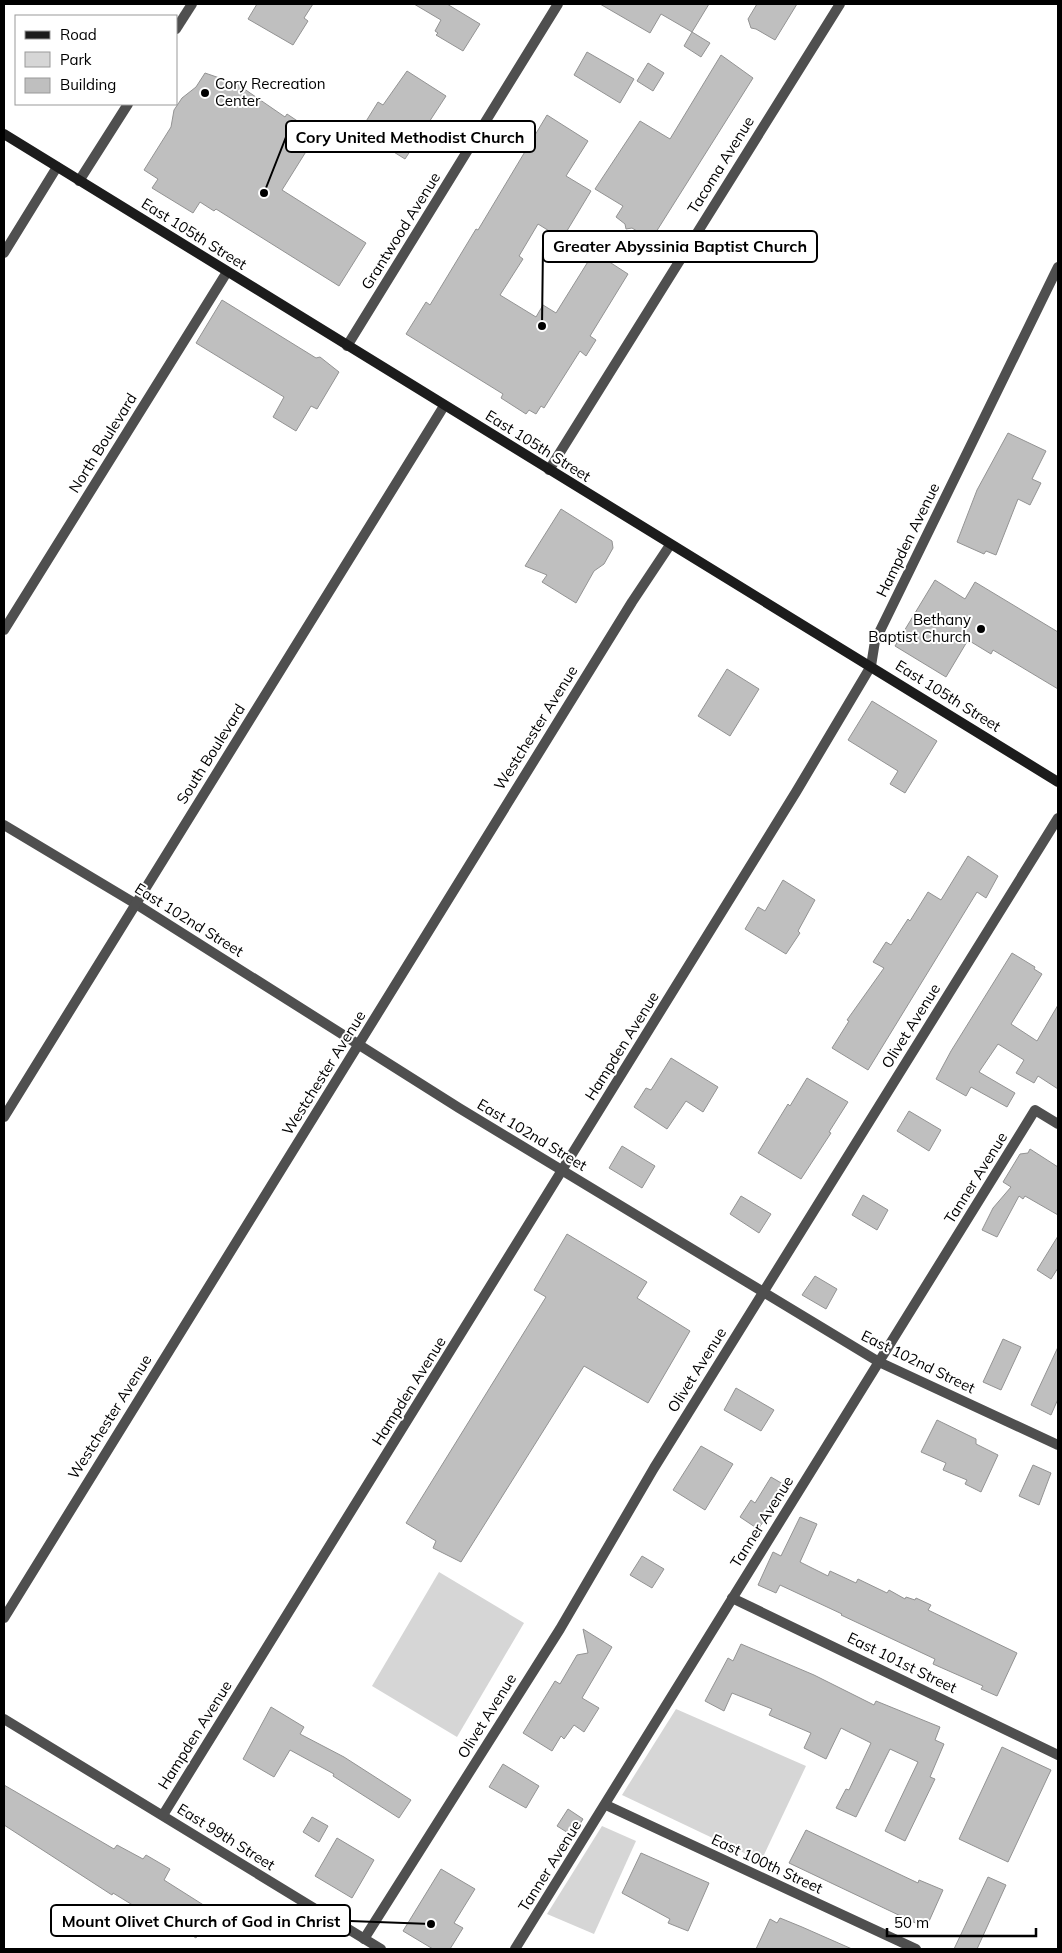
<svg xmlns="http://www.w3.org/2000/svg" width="1062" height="1953" viewBox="0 0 1062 1953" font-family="Mulish,sans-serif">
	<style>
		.green { fill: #d6d6d6 }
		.building { fill: #bfbfbf; stroke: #939393 }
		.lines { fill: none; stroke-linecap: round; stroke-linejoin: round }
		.street { stroke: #4f4f4f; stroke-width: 10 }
		.secondary { stroke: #1c1c1c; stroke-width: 10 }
		.poi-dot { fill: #000; stroke: #fff; stroke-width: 2 }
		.labels { text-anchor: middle; stroke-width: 4; stroke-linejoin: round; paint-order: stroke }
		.poi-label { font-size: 15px; fill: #000; stroke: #fff; text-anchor: start }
		.street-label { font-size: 15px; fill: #000; stroke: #fff }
		.leader { fill: none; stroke: #000; stroke-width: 2 }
		.callout-dot { fill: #000; stroke: #fff; stroke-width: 2 }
		.callout { fill: #fff; stroke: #000; stroke-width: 2 }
		.callout-label { font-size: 16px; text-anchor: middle; font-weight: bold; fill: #000 }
	</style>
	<rect width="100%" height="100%" fill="#fff"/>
	<g class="green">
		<polygon points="439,1572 524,1623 457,1737 372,1686"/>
		<polygon points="676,1709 806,1766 761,1861 622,1795"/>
		<polygon points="602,1826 636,1841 594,1934 547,1914"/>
	</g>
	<g class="building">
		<polygon points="257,4 313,4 304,18 308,21 293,45 248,19"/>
		<polygon points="414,4 447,4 480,24 463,51 436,35 438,33 435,31 441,20"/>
		<polygon points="600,4 709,4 692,32 661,14 650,33"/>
		<polygon points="757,4 797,4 775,40 756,29 751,28 748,19"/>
		<polygon points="692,32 710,43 701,57 684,46"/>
		<polygon points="587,52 634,79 620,103 574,75"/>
		<polygon points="721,55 753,78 651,240 632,228 626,229 625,224 616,217 623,206 595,189 640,121 670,139"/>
		<polygon points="648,63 664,73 653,91 637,81"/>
		<polygon points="407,71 446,96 405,159 360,131 378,102 383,105"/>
		<polygon points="205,73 237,84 285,117 287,114 317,134 282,190 366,243 339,286 216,209 214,211 200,202 193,213 152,188 158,179 144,170 171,127 174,110 182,98 196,87"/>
		<polygon points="547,115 588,141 566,176 591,191 562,239 538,224 519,256 523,259 500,295 536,317 543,305 556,313 594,252 628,274 590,336 596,340 586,356 580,351 544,408 541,406 536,414 529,410 526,414 501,398 503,394 406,334 426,302 430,305 476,229 478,230"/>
		<polygon points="222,300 316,358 320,357 339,372 317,409 311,406 296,431 273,417 284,397 196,343"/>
		<polygon points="1008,433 1046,451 1032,479 1041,483 1030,505 1018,499 996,555 986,551 984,554 957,542 977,490"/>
		<polygon points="561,509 612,541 613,548 604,564 594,571 576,603 542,582 547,575 525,566"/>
		<polygon points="935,580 965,599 975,582 1058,632 1058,689 993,650 991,654 968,640 946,677 895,646"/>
		<polygon points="727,669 759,689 730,736 698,716"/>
		<polygon points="872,701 937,741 905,793 890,784 898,771 848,740"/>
		<polygon points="968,856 998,876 986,898 977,892 868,1070 832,1048 849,1021 847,1020 884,968 873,962 886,942 891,945 908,919 910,921 928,892 941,900"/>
		<polygon points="783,880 815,900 798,931 800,933 786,954 745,929 758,907 765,911"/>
		<polygon points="1012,953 1035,967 1034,969 1042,974 1011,1024 1037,1041 1058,1005 1058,1089 1038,1076 1034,1083 1016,1073 1024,1060 998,1044 979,1072 1015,1093 1007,1107 971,1087 966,1096 936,1079 951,1051"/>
		<polygon points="671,1058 718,1087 703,1112 686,1101 667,1129 634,1107 646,1088 651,1090"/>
		<polygon points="807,1078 848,1102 829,1132 831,1133 801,1179 758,1153 788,1104 790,1106"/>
		<polygon points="909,1111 941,1130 929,1151 897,1131"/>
		<polygon points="622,1146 655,1166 642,1188 609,1168"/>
		<polygon points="1030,1149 1058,1167 1058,1215 1025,1196 1023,1199 1019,1196 997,1237 982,1230 993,1208 1011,1187 1003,1182 1020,1154 1028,1153"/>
		<polygon points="863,1195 888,1210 877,1230 852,1215"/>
		<polygon points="741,1196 771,1214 759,1233 730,1214"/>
		<polygon points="567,1234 647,1282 637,1298 690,1331 648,1403 584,1366 461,1562 433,1548 436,1541 406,1523 546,1297 534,1290"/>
		<polygon points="1058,1236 1058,1268 1051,1279 1037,1270"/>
		<polygon points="815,1276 837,1289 826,1309 802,1295"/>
		<polygon points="1003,1339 1021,1347 1001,1390 983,1382"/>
		<polygon points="1058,1347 1058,1399 1051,1415 1031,1405"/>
		<polygon points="736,1388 774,1410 761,1431 724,1410"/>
		<polygon points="937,1420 976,1439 976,1444 998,1455 981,1492 965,1484 967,1480 943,1470 946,1463 921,1452"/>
		<polygon points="701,1446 733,1464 705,1510 673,1490"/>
		<polygon points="1033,1465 1051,1473 1039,1505 1019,1496"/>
		<polygon points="771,1477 788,1487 758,1529 740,1517 751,1500 755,1503"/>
		<polygon points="800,1517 817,1524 800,1562 828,1576 830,1571 856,1583 858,1579 887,1593 889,1590 905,1599 906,1597 915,1600 916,1598 931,1605 928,1610 1017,1653 997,1696 981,1689 983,1686 933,1664 935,1659 841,1615 842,1614 780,1585 776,1593 758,1585 773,1552 781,1556"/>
		<polygon points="642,1556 664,1569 652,1588 630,1575"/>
		<polygon points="583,1629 612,1647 582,1698 599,1708 584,1732 574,1725 564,1739 561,1736 552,1751 523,1733 555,1681 560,1684 577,1655 588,1653"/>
		<polygon points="741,1644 814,1675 874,1705 876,1701 940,1727 935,1740 944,1744 930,1777 935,1779 905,1841 885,1831 918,1762 890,1749 856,1817 836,1808 846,1789 849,1790 871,1743 841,1728 826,1759 804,1748 811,1733 769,1715 772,1709 732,1693 724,1711 705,1701 728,1658 733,1661"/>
		<polygon points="271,1707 304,1727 300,1734 344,1757 411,1800 399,1818 333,1776 334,1774 290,1750 274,1777 243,1759"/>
		<polygon points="1002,1747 1051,1770 1008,1862 959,1839"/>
		<polygon points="503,1764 539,1786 526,1808 489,1787"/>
		<polygon points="4,1785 114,1849 117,1845 143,1859 146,1855 170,1869 164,1880 213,1911 196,1938 186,1932 184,1936 145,1910 144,1912 113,1893 112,1895 4,1825"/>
		<polygon points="568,1809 583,1819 573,1836 557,1826"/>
		<polygon points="312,1817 328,1826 319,1842 303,1832"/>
		<polygon points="806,1830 918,1883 919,1880 943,1890 926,1928 789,1863"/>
		<polygon points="337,1838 374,1860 352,1898 315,1876"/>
		<polygon points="641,1853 709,1883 688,1931 668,1923 670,1919 622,1893"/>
		<polygon points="441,1869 475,1889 454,1923 463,1928 450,1949 433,1949 403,1931"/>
		<polygon points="988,1877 1006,1885 977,1949 954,1949"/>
		<polygon points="780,1918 802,1927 852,1949 756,1949 770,1919 777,1923"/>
	</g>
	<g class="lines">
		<g class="street">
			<polyline points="176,29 192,4"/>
			<polyline points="79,181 128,104"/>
			<polyline points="4,253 57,167"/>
			<polyline points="347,346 558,4"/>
			<polyline points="549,470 840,4"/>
			<polyline points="4,630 227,272"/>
			<polyline points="4,825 136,904 459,1108 879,1362 1058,1445"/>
			<polyline points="4,1117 444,406"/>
			<polyline points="732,1598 1058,1755"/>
			<polyline points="4,1618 632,602 670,545"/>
			<polyline points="4,1719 381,1949"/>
			<polyline points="606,1805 916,1949"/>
			<polyline points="163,1815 796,792 871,666 875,641 1058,267"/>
			<polyline points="364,1939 560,1629 654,1468 1058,818"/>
			<polyline points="515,1949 1035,1110 1058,1124"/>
		</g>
		<polyline class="secondary" points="4,134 1058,782"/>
	</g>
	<g class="poi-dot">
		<circle cx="205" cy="93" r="5"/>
		<circle cx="981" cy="629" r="5"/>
	</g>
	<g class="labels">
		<g class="poi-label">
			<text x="215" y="89">Cory Recreation<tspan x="215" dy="17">Center</tspan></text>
			<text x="971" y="625" text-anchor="end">Bethany<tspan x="971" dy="17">Baptist Church</tspan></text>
		</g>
		<g class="street-label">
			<text transform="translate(721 165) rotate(-58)" y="5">Tacoma Avenue</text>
			<text transform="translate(401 231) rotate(-58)" y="5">Grantwood Avenue</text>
			<text transform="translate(194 234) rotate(32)" y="5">East 105th Street</text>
			<text transform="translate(103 443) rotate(-58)" y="5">North Boulevard</text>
			<text transform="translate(538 446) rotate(32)" y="5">East 105th Street</text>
			<text transform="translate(908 540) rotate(-64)" y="5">Hampden Avenue</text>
			<text transform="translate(948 696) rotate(32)" y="5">East 105th Street</text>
			<text transform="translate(536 728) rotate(-58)" y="5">Westchester Avenue</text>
			<text transform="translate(211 754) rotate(-58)" y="5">South Boulevard</text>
			<text transform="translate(189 920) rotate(32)" y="5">East 102nd Street</text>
			<text transform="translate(911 1026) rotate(-58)" y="5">Olivet Avenue</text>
			<text transform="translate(622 1046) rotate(-58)" y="5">Hampden Avenue</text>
			<text transform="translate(324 1073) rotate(-58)" y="5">Westchester Avenue</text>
			<text transform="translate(532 1135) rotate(31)" y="5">East 102nd Street</text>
			<text transform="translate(976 1178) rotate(-58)" y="5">Tanner Avenue</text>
			<text transform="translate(918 1362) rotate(26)" y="5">East 102nd Street</text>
			<text transform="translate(697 1370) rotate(-58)" y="5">Olivet Avenue</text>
			<text transform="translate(409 1391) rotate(-58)" y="5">Hampden Avenue</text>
			<text transform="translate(110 1417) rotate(-58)" y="5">Westchester Avenue</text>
			<text transform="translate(762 1522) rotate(-58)" y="5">Tanner Avenue</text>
			<text transform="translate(902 1663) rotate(26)" y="5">East 101st Street</text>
			<text transform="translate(487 1716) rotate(-58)" y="5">Olivet Avenue</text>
			<text transform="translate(195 1735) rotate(-58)" y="5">Hampden Avenue</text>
			<text transform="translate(226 1837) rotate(32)" y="5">East 99th Street</text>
			<text transform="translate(767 1864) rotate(25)" y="5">East 100th Street</text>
			<text transform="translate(550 1866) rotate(-58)" y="5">Tanner Avenue</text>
		</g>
	</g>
	<path class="leader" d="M264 193L286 137M542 326L543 246M431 1924L350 1921"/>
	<g class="callout-dot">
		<circle cx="264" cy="193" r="5"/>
		<circle cx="542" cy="326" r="5"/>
		<circle cx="431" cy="1924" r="5"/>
	</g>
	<g class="callout">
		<rect x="286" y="121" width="249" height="31" rx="5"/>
		<rect x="543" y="231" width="274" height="31" rx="5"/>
		<rect x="51" y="1905" width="299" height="31" rx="5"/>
	</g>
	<g class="callout-label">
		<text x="410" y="143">Cory United Methodist Church</text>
		<text x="680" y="252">Greater Abyssinia Baptist Church</text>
		<text x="201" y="1927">Mount Olivet Church of God in Christ</text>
	</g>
	<rect width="1062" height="1953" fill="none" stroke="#000000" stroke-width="10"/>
	<rect x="15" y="15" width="162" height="90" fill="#ffffff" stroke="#999999"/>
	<rect x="25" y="31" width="25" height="8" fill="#1c1c1c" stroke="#999999"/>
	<text x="60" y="40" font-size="15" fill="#000000">Road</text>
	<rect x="25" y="52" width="25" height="15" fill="#d6d6d6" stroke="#999999"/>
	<text x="60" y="65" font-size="15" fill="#000000">Park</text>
	<rect x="25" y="78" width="25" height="15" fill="#bfbfbf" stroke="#999999"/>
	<text x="60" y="90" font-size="15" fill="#000000">Building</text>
	<path d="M887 1928v8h149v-8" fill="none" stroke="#000000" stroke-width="2.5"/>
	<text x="894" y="1928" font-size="15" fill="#000000" stroke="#ffffff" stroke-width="4" paint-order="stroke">50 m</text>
</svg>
